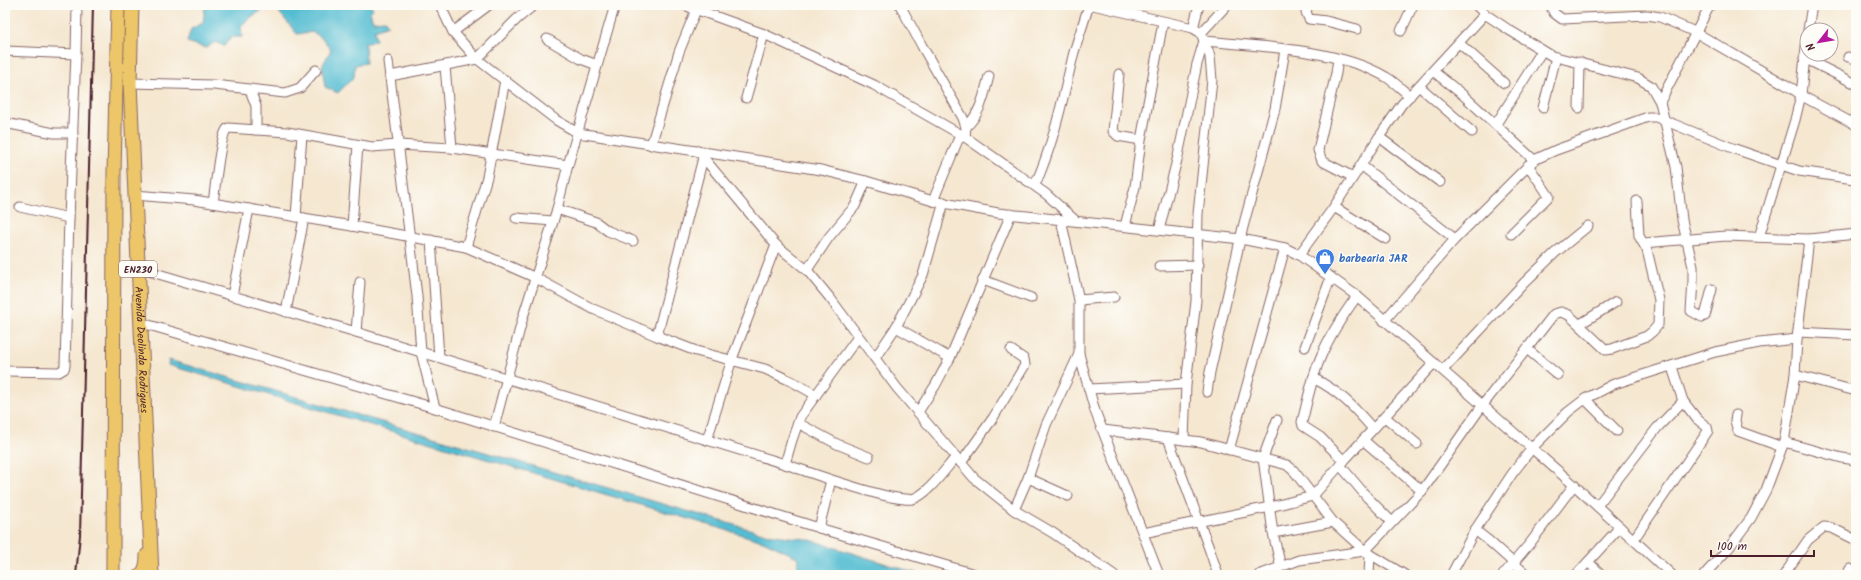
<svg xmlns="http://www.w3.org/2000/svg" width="1861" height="580" viewBox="0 0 1861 580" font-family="Kalam,sans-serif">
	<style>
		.water { fill: #55bdd2; stroke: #506e7e }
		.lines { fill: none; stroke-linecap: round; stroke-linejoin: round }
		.minor-casing { stroke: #866565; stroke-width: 11 }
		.highway-casing { stroke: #866565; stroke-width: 15 }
		.minor { stroke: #fff; stroke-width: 9 }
		.highway { stroke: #ecc669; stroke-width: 13 }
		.rail { stroke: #4a1f2b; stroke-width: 2 }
		.labels { text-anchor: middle; stroke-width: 3; stroke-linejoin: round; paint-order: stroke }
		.shield { fill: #fdfcf7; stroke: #806168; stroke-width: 1 }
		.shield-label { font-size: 10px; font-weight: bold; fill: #4a1f2b }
		.shop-label { font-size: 11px; font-weight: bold; fill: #366cbe; stroke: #fdfcf7; text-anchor: start }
		.street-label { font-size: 11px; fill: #4a1f2b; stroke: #fdfcf7 }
	</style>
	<rect width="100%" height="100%" fill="#fdfcf7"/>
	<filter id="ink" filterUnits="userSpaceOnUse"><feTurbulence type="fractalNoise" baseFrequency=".025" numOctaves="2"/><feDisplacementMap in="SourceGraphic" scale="8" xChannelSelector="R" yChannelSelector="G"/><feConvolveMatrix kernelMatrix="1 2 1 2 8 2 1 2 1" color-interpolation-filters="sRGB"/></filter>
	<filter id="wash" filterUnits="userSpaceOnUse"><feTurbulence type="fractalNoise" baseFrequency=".012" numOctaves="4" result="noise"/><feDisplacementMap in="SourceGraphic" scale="16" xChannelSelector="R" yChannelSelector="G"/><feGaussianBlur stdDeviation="0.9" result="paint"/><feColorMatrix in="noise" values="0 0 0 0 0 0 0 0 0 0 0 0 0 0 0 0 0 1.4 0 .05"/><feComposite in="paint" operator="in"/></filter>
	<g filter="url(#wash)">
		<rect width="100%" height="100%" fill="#f5e7d0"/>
		<g class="water">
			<path d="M 205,5 L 371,5 L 373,9 L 370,12 L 373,21 L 385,20 L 388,25 L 374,30 L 376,40 L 365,44 L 366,63 L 355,65 L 354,77 L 338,93 L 325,87 L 322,66 L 331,50 L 324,40 L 313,32 L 297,34 L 274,6 C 260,10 251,16 241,26 L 242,37 L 231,37 L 224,46 L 215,42 L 206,48 L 187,42 L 191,29 L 203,23 Z"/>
			<polygon points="169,360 766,534 807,539 922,575 796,575 799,558 763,541 168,365"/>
		</g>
	</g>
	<g filter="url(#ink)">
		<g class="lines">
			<defs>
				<g id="minor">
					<polyline points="440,5 453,32 477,59 556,120 578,133 821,170 866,181 933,201 998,213 1241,239 1285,248 1299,255 1357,296 1574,485 1672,575"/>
					<polyline points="684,5 764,34 874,85 965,137 1046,194 1076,221"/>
					<polyline points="900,5 922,46 963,118 966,127 965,137"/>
					<polyline points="1093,5 1193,28 1201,33 1204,41 1197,64 1178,156 1159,230"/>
					<polyline points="1308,5 1306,12 1309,19 1326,21 1357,29"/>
					<polyline points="1476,5 1485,14 1509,30 1552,56 1638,78 1651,86 1660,102 1676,167 1682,220 1693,267 1693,281 1691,311 1702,317 1705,316 1712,289"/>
					<polyline points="1550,5 1554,13 1562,19 1647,15 1660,17 1695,32 1793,89 1804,97 1856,125"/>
					<polyline points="1193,28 1199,5"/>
					<polyline points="1808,30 1812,5"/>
					<polyline points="1401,31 1413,5"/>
					<polyline points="453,32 489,5"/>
					<polyline points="1201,33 1227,5"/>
					<polyline points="547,39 581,59 597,65"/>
					<path d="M 1204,41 C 1258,46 1339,49 1386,77 C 1395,82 1402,90 1410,96"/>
					<polyline points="1459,43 1504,83"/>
					<polyline points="5,51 76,54"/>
					<polyline points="1848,57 1856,59"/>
					<polyline points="1804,58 1856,84"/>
					<polyline points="1338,59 1336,73 1318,150 1322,161 1353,177"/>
					<polyline points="388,61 417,296 421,352 435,408"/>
					<polyline points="445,66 452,148"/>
					<polyline points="1433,71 1463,95 1534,160"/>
					<polyline points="1119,74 1113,131 1118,136 1141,140"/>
					<polyline points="390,76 477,59 517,19 534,5"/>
					<polyline points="130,83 214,85 285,93 300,88 316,70"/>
					<polyline points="1420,87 1472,132"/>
					<polyline points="250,90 256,106 256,130"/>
					<polyline points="746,98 764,34"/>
					<polyline points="1660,102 1710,5"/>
					<polyline points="1543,108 1556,57"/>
					<polyline points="1579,108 1580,62"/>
					<polyline points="5,123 54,133 73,133"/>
					<polyline points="1496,124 1542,51"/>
					<path d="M 966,127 C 981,113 984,95 989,76"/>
					<polyline points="1379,137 1440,182"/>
					<polyline points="651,145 679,52 698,5"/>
					<polyline points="698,151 776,245 807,270 830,298 897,388 974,478 1014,510 1053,533 1114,575"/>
					<polyline points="1361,165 1455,239"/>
					<path d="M 1035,185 C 1054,143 1063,97 1074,52 C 1079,36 1084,21 1089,5"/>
					<polyline points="135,195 194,200 352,226 466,247 536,278 593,309 657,336 696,351 765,369 793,382 816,395"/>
					<polyline points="933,201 960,135"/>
					<path d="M 213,203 C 215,191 220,133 228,128 L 287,132 L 372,147 L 398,145 L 452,148 L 568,165"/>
					<polyline points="20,207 69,218"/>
					<polyline points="1334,207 1386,239"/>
					<polyline points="557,209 596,222 608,231 633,241"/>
					<polyline points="296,217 302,135"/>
					<polyline points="516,218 553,221"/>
					<polyline points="1061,220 1079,300 1079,354 1095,411 1159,575"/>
					<polyline points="352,226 358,145"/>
					<polyline points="1125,226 1135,187 1141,140 1163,22"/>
					<polyline points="1511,234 1549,196 1528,165"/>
					<polyline points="1759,237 1795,120 1801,95 1807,37"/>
					<polyline points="431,240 439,357"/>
					<polyline points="1644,243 1726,236 1809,239 1856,234"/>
					<polyline points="466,247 487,177 505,80"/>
					<polyline points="1299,255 1334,207 1379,137 1402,104 1485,14"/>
					<polyline points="1159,266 1198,265"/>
					<path d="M 138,268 L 356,332 L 785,464 C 820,476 855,489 891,497 C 897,498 906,500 912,499 C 927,496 946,468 956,457"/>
					<polyline points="807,270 829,237 855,206 866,181"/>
					<polyline points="983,280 1031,298"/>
					<polyline points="232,296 249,209"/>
					<polyline points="1079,300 1114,297"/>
					<polyline points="286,312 304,218"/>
					<polyline points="1384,321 1455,239 1534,160 1556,150 1648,117 1656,117 1735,149 1799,171 1854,179"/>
					<polyline points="142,323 435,408 819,528 978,575"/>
					<polyline points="1580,324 1616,302"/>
					<polyline points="896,327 950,358"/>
					<polyline points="356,332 360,282"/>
					<polyline points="1798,332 1856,335"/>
					<polyline points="657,336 703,158"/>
					<polyline points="1305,347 1331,277"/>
					<polyline points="1527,349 1558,375"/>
					<polyline points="875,358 896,327 923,275 944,202"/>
					<polyline points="1672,367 1683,401"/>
					<polyline points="1443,370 1524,283 1555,253 1588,226"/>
					<polyline points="5,371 59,372 64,369 65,366 69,218 76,54 77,5"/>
					<polyline points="1795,375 1856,391"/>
					<path d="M 1313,378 C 1339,391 1354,407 1373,429"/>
					<polyline points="1089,389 1186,384"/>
					<polyline points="1207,392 1210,372 1243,227 1275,109 1285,50"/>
					<polyline points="1585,399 1617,431"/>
					<polyline points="918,412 935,386 950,358 1011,214"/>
					<polyline points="1736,415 1735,421 1738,431 1782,447"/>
					<polyline points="1385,417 1417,444"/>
					<polyline points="1277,420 1263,458 1273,533 1281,567"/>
					<polyline points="798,423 837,444 869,457"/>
					<polyline points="494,427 523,317 557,209 568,165 615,5"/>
					<polyline points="1103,430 1201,442 1287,465 1294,471 1333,522 1365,551 1405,575"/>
					<polyline points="1168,438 1210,551 1218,575"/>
					<polyline points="707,440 732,359 776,245"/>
					<polyline points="1184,440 1186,384 1196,301 1198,214 1212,80 1210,57 1208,50 1203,45"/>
					<polyline points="1363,440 1422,491"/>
					<polyline points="1784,442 1842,458 1856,460"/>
					<polyline points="1229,450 1285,248"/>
					<path d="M 1344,461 L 1320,437 L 1303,426 L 1302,422 C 1308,399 1312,376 1322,354 C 1331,333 1344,314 1357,296"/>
					<polyline points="961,463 993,418 1025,365 1024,359 1011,350"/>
					<polyline points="785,464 792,440 800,417 858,337"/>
					<polyline points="1340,465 1367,497 1392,522"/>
					<polyline points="1028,478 1068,496"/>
					<polyline points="1597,506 1657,428 1683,401 1697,419 1707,427 1708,431 1634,539"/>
					<polyline points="1014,510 1028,478 1046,425 1079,354"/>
					<polyline points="819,528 831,480"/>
					<polyline points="1475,530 1489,541 1527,575"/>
					<polyline points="1143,533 1270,507 1313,496 1340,465 1434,363"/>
					<polyline points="1273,533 1333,522"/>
					<polyline points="1588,562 1602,575"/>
					<polyline points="1259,575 1299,560 1365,551 1422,491 1482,406 1554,314 1561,312 1569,315 1606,350 1612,349 1647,336 1653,331 1658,325 1659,300 1647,250 1639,236 1637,201"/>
					<polyline points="1369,575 1370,554"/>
					<polyline points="1451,575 1475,530 1512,474 1532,448 1568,412 1585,399 1614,384 1715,352 1759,343 1797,339"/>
					<polyline points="1503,575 1531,542 1574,485"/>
					<polyline points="1576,575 1620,527"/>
					<polyline points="1704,575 1728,549 1751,518 1766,490 1784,442 1795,375 1797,339 1809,239"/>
					<polyline points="1784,575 1808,540 1824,527 1832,528 1856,540"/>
					<polyline points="1847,575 1850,569"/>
				</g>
				<g id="highway">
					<path id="s1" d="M 132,5 L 130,83 L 152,575"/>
					<polyline points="113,575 114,173 118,5"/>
					<path d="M 140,575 C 147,571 147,562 147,555"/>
				</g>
			</defs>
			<use href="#minor" class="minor-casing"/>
			<use href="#highway" class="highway-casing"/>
			<use href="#minor" class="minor"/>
			<use href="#highway" class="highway"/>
			<polyline class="rail" points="76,575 80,535 93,5"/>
		</g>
	</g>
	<defs>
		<symbol id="shop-pin" viewBox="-11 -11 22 30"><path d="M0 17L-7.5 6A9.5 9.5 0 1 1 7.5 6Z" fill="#3f7fe0" stroke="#fdfcf7"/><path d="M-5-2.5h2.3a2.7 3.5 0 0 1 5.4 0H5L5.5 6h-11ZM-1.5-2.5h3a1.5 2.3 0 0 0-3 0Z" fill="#fff"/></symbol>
	</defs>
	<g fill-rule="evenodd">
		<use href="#shop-pin" x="1314" y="247" width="22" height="30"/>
	</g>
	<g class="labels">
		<rect class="shield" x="119" y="261" width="38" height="16" rx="3"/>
		<g class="shield-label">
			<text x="138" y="273">EN230</text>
		</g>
		<g class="shop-label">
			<text x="1339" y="262">barbearia JAR</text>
		</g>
		<g class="street-label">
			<text dy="4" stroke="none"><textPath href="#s1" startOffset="345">Avenida Deolinda Rodrigues</textPath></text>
		</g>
	</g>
	<rect width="1861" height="580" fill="none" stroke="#fdfcf7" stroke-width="20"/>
	<g transform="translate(1819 42) rotate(239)"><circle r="19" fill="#fdfcf7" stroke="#b5a4a5"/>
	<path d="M0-3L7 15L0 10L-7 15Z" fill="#b5179e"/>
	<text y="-6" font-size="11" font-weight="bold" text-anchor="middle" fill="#4a1f2b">N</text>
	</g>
	<path d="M1711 550v6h103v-6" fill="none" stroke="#4a1f2b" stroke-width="2"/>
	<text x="1717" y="550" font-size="12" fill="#4a1f2b" stroke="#fdfcf7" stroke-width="3" paint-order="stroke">100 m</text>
</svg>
